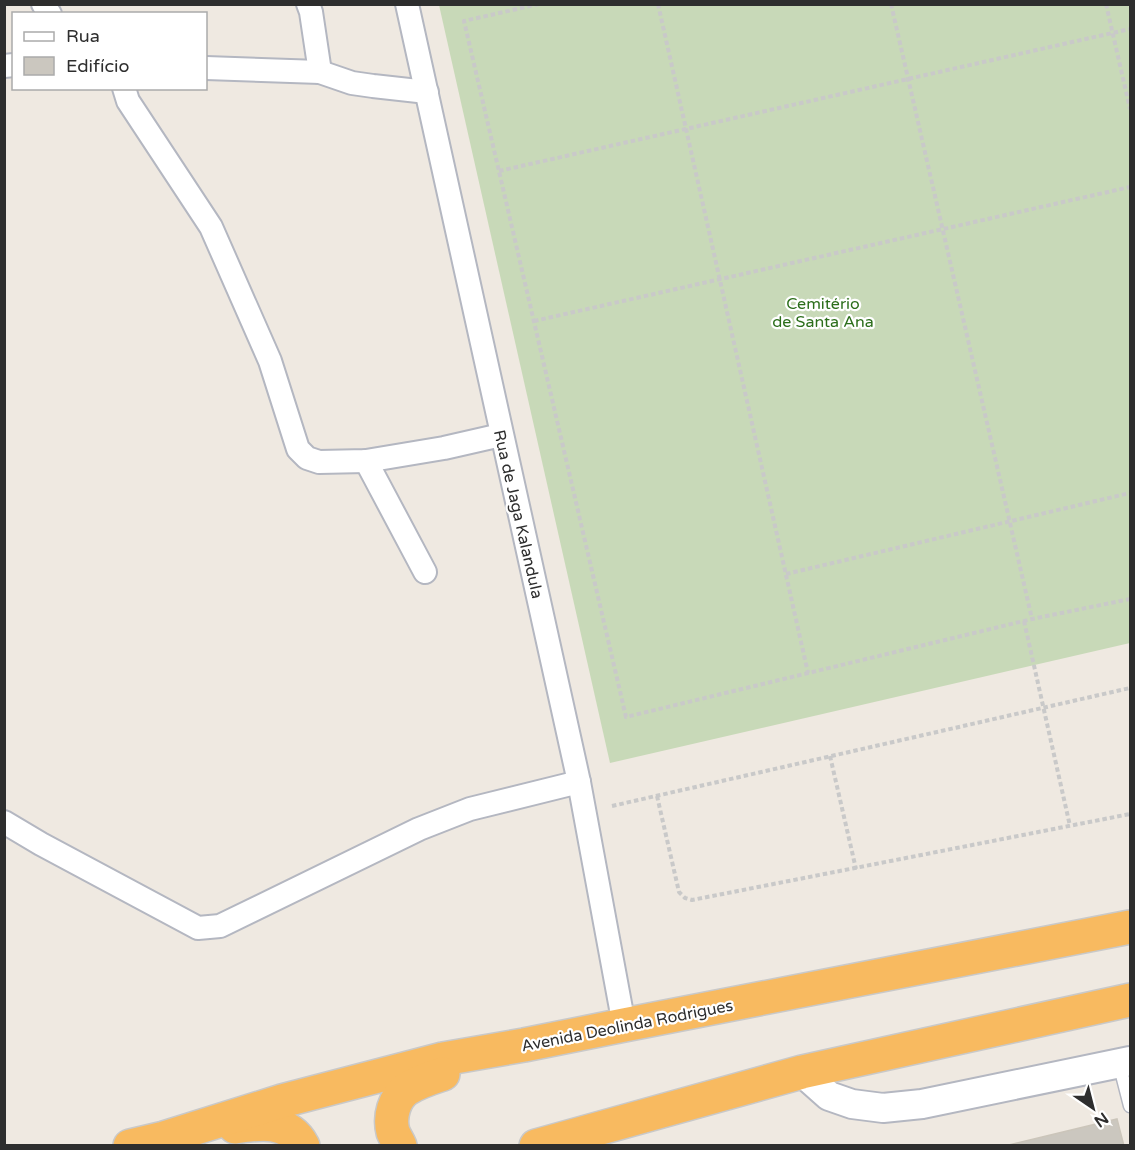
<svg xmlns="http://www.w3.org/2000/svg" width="1135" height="1150" viewBox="0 0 1135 1150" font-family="'Varela Round',sans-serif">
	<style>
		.cemetery { fill: #c8d9b8 }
		.building { fill: #cbc7bf; stroke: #cbc5ba; stroke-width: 1.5 }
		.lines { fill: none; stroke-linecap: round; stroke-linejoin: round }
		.service-casing { stroke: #b4b7c1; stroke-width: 15 }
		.minor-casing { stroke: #b4b7c1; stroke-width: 26 }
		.tertiary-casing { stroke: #b4b7c1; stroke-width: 32 }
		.trunk-casing { stroke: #c9c9c9; stroke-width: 36 }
		.path { stroke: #c9c9c9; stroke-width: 4; stroke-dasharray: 4.5 3; stroke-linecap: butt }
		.service { stroke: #fff; stroke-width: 12 }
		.minor { stroke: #fff; stroke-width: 22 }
		.tertiary { stroke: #fff; stroke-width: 28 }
		.trunk { stroke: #f8ba60; stroke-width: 33 }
		.labels { text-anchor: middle; stroke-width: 4.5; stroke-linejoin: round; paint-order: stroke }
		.park-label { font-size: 16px; fill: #2c6e1b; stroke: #fff }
		.street-label { font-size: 16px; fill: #2e2e2e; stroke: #fff }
	</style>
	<rect width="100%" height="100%" fill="#efe9e1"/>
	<polygon class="cemetery" points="439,5 1130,5 1130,643 610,763"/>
	<polygon class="building" points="1117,1119 1124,1146 1005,1146"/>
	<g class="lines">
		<defs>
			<polyline id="service" points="1119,1063 1130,1106"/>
			<g id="minor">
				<polyline points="43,4 50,14"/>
				<polyline points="308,4 311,12 320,72"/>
				<polyline points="407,4 579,782 624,1025"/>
				<polyline points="4,66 14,65"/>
				<polyline points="206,68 320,72 352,83 373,86 427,92"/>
				<polyline points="124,88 128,101 211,227 270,361 298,449 307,458 319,462 366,461 444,448 501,435"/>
				<polyline points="366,461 425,572"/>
				<polyline points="4,822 41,844 198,928 220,926 419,829 470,809 579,782"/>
			</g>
			<polyline id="tertiary" points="802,1072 829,1096 852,1104 883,1108 922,1104 1130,1061"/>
			<g id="trunk">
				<path d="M 235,1127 C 260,1123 289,1119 303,1146"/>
				<polyline points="130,1146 164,1138 282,1101 443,1059 524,1045 624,1025 1130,927"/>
				<path d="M 400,1146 C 398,1141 395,1137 393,1132 C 389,1117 394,1098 407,1089 C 418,1082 431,1078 443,1074"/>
				<polyline points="536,1146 802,1072 1130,1000"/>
			</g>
		</defs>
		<use href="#service" class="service-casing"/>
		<use href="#minor" class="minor-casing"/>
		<use href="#tertiary" class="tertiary-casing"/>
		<use href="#trunk" class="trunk-casing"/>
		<g class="path">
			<polyline points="539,4 464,21 626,717 1032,619 1130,599"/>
			<polyline points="658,4 808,673"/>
			<polyline points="891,4 1032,619"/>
			<polyline points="1106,4 1130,109"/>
			<polyline points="499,171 1130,29"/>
			<polyline points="534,321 1130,187"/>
			<polyline points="786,574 1130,493"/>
			<polyline points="1024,621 1070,826"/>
			<polyline points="830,756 856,869"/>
			<polyline points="657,796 679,892 685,898 692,900 1130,814"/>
			<polyline points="612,806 1130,688"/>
		</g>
		<use href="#service" class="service"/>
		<use href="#minor" class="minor"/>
		<use href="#tertiary" class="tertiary"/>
		<use href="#trunk" class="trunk"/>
	</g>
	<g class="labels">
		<g class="park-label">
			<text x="823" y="309">Cemitério<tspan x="823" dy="18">de Santa Ana</tspan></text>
		</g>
		<g class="street-label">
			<text transform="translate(519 514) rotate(77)" y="6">Rua de Jaga Kalandula</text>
			<text transform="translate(627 1025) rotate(-11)" y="6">Avenida Deolinda Rodrigues</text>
		</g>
	</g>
	<rect width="1135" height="1150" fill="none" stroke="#2e2e2e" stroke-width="12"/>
	<rect x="12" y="12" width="195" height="78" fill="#ffffff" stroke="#ababab" stroke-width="1.5"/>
	<rect x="24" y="32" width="30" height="9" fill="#ffffff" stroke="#ababab" stroke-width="1.5"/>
	<text x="66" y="42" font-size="18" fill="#2e2e2e">Rua</text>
	<rect x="24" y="57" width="30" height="18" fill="#cbc7bf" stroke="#ababab" stroke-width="1.5"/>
	<text x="66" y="72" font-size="18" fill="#2e2e2e">Edifício</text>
	<g transform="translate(1093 1108) rotate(145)" stroke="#ffffff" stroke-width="4.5" paint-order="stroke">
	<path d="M0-4.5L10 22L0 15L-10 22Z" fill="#2e2e2e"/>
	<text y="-9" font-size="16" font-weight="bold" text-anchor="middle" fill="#2e2e2e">N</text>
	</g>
</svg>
